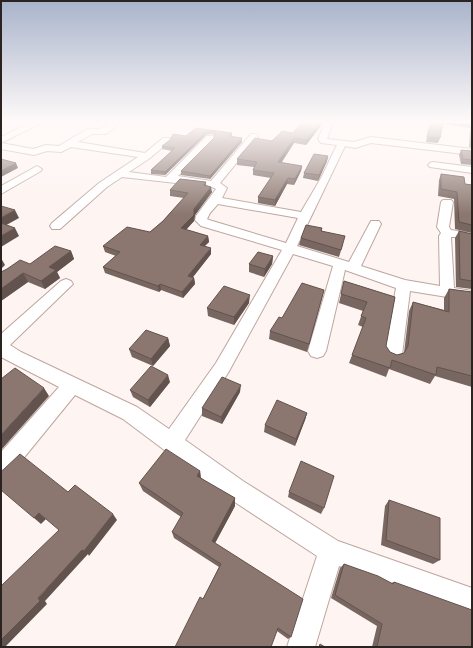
<svg xmlns="http://www.w3.org/2000/svg" width="473" height="648" viewBox="0 0 473 648" font-family="'Public Sans',sans-serif">
	<style>
		.lines { fill: none; stroke-linecap: round; stroke-linejoin: round }
		.street-casing { stroke: #bda69f; stroke-width: 2 }
		.street { fill: #fff; fill-rule: evenodd }
		.wall { fill: #786660 }
		.shaded-wall { fill: #62534e }
		.building { fill: #8c7770; stroke: #62534e }
	</style>
	<rect width="100%" height="100%" fill="#fef4f1"/>
	<g class="lines">
		<defs>
			<g id="street">
				<polygon points="30,123 41,123 1,143 1,137"/>
				<path d="M 110,123 L 120,123 L 106,134 L 92,134 L 78,142 L 145,153 L 163,138 L 169,138 L 170,140 L 169,142 L 150,158 L 129,172 L 166,177 L 207,136 L 213,136 L 214,138 L 213,140 L 178,176 L 211,181 L 251,134 L 257,134 L 258,136 L 257,138 L 220,183 L 227,188 L 222,198 L 301,212 L 321,178 L 337,145 L 321,143 L 318,139 L 325,123 L 330,123 L 332,125 L 327,139 L 354,142 L 371,137 L 472,149 L 472,155 L 371,143 L 355,148 L 345,146 L 297,246 L 349,262 L 371,221 L 379,221 L 381,224 L 361,266 L 405,280 L 440,286 L 439,236 L 441,233 L 437,227 L 441,202 L 443,200 L 451,200 L 453,202 L 449,227 L 451,230 L 472,233 L 472,241 L 458,237 L 451,237 L 454,288 L 472,291 L 472,301 L 410,291 L 402,355 L 399,360 L 393,362 L 387,360 L 384,355 L 396,288 L 345,270 L 326,351 L 323,356 L 317,358 L 311,356 L 308,351 L 333,266 L 293,254 L 228,373 L 185,440 L 243,481 L 338,541 L 472,588 L 472,614 L 339,566 L 315,647 L 287,647 L 317,556 L 227,497 L 123,419 L 75,395 L 9,476 L 1,479 L 1,452 L 59,387 L 1,357 L 1,334 L 61,281 L 66,279 L 71,281 L 73,284 L 10,345 L 21,352 L 137,407 L 169,429 L 216,363 L 282,250 L 201,226 L 195,220 L 196,216 L 216,189 L 212,187 L 122,177 L 107,187 L 60,229 L 52,229 L 50,226 L 52,223 L 99,183 L 138,157 L 71,147 L 61,152 L 47,151 L 34,155 L 1,149 L 1,143 L 33,149 L 46,145 L 59,146 L 87,129 L 101,129 ZM 218,204 L 298,218 L 286,243 L 209,220 L 207,219 L 210,213 Z"/>
				<polygon points="433,162 472,167 472,173 430,167 428,165 430,163"/>
				<polygon points="37,166 42,169 41,171 1,194 1,186"/>
			</g>
		</defs>
		<use href="#street" class="street-casing"/>
		<use href="#street" class="street"/>
	</g>
	<g class="wall">
		<polygon points="301,123 323,123 306,145 294,143 281,163 302,166 301,171 294,185 287,184 275,206 258,203 258,197 271,178 253,175 253,170 254,167 237,165 237,159 293,133"/>
		<polygon points="430,123 472,123 472,148 469,147 470,128 443,124 440,138 438,143 426,142"/>
		<polygon points="196,128 232,133 232,137 242,138 242,142 210,179 181,175 181,171 214,138 214,136 213,134 206,135 165,175 151,174 151,170 172,151 162,149 162,146 186,136"/>
		<polygon points="461,150 472,151 472,165 461,164 459,155"/>
		<polygon points="328,156 327,161 318,181 303,178 304,173"/>
		<polygon points="441,174 465,184 472,185 472,233 455,229 454,199 438,196 439,180"/>
		<polygon points="206,182 206,186 212,192 195,215 194,221 186,230 208,236 209,242 204,246 211,254 193,277 194,278 195,284 183,298 161,290 159,292 105,273 103,267 116,256 105,252 103,246 150,232 163,221 184,198 170,196 170,190"/>
		<polygon points="322,228 322,232 343,244 339,257 299,245 301,238"/>
		<polygon points="459,231 472,234 472,289 456,287 455,238"/>
		<polygon points="71,251 74,259 57,272 60,278 45,289 28,282 1,301 1,272 30,264"/>
		<polygon points="273,256 272,264 264,277 249,272 249,264"/>
		<polygon points="344,281 395,297 386,346 390,352 397,355 404,353 409,311 413,302 444,310 444,298 449,289 472,292 472,387 435,376 430,384 389,369 386,377 349,363 363,327 358,325 363,311 339,303"/>
		<polygon points="324,290 307,352 269,339 270,331 282,318"/>
		<polygon points="249,303 234,325 208,316 207,308"/>
		<polygon points="168,338 170,346 153,366 132,357 129,349"/>
		<polygon points="170,382 150,407 133,397 130,390"/>
		<polygon points="240,392 222,424 202,416 202,408"/>
		<polygon points="307,413 305,420 295,446 264,432 265,425"/>
		<polygon points="200,471 201,479 235,498 235,506 215,543 291,637 288,639 277,631 203,599 219,567 174,538 172,532 181,517 143,491 139,483"/>
		<polygon points="289,492 324,508 321,514 288,497"/>
		<polygon points="389,500 440,560 433,564 381,545 385,506"/>
		<polygon points="344,564 391,583 394,582 472,647 372,647 377,626 331,598 340,568"/>
	</g>
	<g class="shaded-wall">
		<polygon points="320,123 323,123 306,145 307,140"/>
		<polygon points="206,132 206,135 165,175 165,172"/>
		<polygon points="242,138 242,142 210,179 210,176"/>
		<polygon points="294,138 294,143 278,168 278,162"/>
		<polygon points="328,156 327,161 318,181 319,175"/>
		<polygon points="16,163 18,168 1,177 1,171"/>
		<polygon points="302,166 301,171 294,185 295,179"/>
		<polygon points="288,178 287,184 275,206 275,200"/>
		<polygon points="211,187 212,192 195,215 194,221 182,234 181,228"/>
		<polygon points="15,210 19,218 1,228 1,218"/>
		<polygon points="15,228 19,236 1,247 1,236"/>
		<polygon points="208,236 209,242 200,251 200,245"/>
		<polygon points="211,248 211,254 189,282 188,276"/>
		<polygon points="71,251 74,259 57,272 60,278 45,289 41,281 49,267"/>
		<polygon points="273,256 272,264 264,277 265,269"/>
		<polygon points="1,258 5,265 1,269"/>
		<polygon points="23,273 28,282 1,301 1,289"/>
		<polygon points="194,278 195,284 183,298 182,292"/>
		<polygon points="160,284 161,290 159,292 158,286"/>
		<polygon points="324,290 322,298 307,352 309,344"/>
		<polygon points="250,295 249,303 234,325 234,317"/>
		<polygon points="168,338 170,346 153,366 151,359"/>
		<polygon points="168,375 170,382 150,407 148,400"/>
		<polygon points="241,385 240,392 222,424 221,417"/>
		<polygon points="44,388 49,396 1,450 1,435"/>
		<polygon points="307,413 305,420 295,446 296,439"/>
		<polygon points="200,471 201,480 197,476"/>
		<polygon points="235,498 235,506 213,547 212,541"/>
		<polygon points="39,513 46,519 41,524 34,518"/>
		<polygon points="113,514 117,520 89,556 88,554 45,601 47,604 5,647 1,647 1,640"/>
	</g>
	<g class="building">
		<polygon points="301,123 320,123 307,140 294,138 278,162 302,166 295,179 288,178 275,200 258,197 274,173 253,170 257,162 237,159 255,138 272,141 282,131 293,133"/>
		<polygon points="431,123 443,123 440,138 427,137"/>
		<polygon points="196,128 232,133 229,136 242,138 210,176 181,171 214,138 215,134 213,131 206,132 165,172 151,170 175,148 162,146 170,140 173,134 186,136"/>
		<polygon points="461,150 472,151 472,160 463,159"/>
		<polygon points="314,154 328,156 319,175 304,173"/>
		<polygon points="1,159 16,163 1,171"/>
		<polygon points="441,174 464,177 465,184 472,185 472,225 459,222 457,192 441,189"/>
		<polygon points="180,179 206,182 204,185 211,187 194,209 194,215 181,228 208,236 200,245 211,248 188,276 194,278 182,292 160,284 158,286 103,267 120,252 103,246 127,227 150,232 163,221 188,193 170,190"/>
		<polygon points="1,206 15,210 1,218"/>
		<polygon points="1,223 15,228 1,236"/>
		<polygon points="306,225 322,228 321,231 345,236 341,250 301,238"/>
		<polygon points="459,231 472,234 472,281 460,279"/>
		<polygon points="55,246 71,251 49,267 56,270 41,281 23,273 1,289 1,272 7,269 20,260 30,264"/>
		<polygon points="258,252 273,256 265,269 249,264"/>
		<polygon points="344,281 395,297 386,346 390,352 397,355 404,353 408,346 413,302 449,312 449,289 472,292 472,376 437,367 436,375 392,360 390,368 352,355 366,318 361,316 367,302 341,294"/>
		<polygon points="302,283 324,290 309,344 270,331 279,317 282,318"/>
		<polygon points="224,286 250,295 234,317 207,308"/>
		<polygon points="146,330 168,338 151,359 129,349"/>
		<polygon points="151,366 168,375 148,400 130,390"/>
		<polygon points="15,368 44,388 1,435 1,379"/>
		<polygon points="222,377 241,385 221,417 202,408"/>
		<polygon points="277,400 307,413 296,439 265,425"/>
		<polygon points="166,449 200,471 197,476 235,498 212,541 303,599 291,637 278,628 271,647 175,647 200,597 203,599 221,564 172,532 183,513 139,483"/>
		<polygon points="20,454 68,492 75,485 113,514 84,551 82,550 38,598 40,601 1,640 1,586 59,530 39,513 34,518 1,490 1,471 3,470"/>
		<polygon points="301,461 334,476 324,508 289,492"/>
		<polygon points="389,500 440,518 440,560 386,540"/>
		<polygon points="344,564 378,576 393,584 394,582 472,610 472,647 377,647 382,624 335,595"/>
		<polygon points="320,644 325,647 317,647 319,647"/>
	</g>
	<linearGradient id="sky" x2="0" y2="1"><stop stop-color="#a8b3cb"/><stop offset="0.57" stop-color="#fffaf9"/><stop offset="1" stop-color="#fffaf9" stop-opacity="0"/></linearGradient>
	<rect width="473" height="214" fill="url(#sky)"/>
	<rect width="473" height="648" fill="none" stroke="#2b2320" stroke-width="4"/>
</svg>
